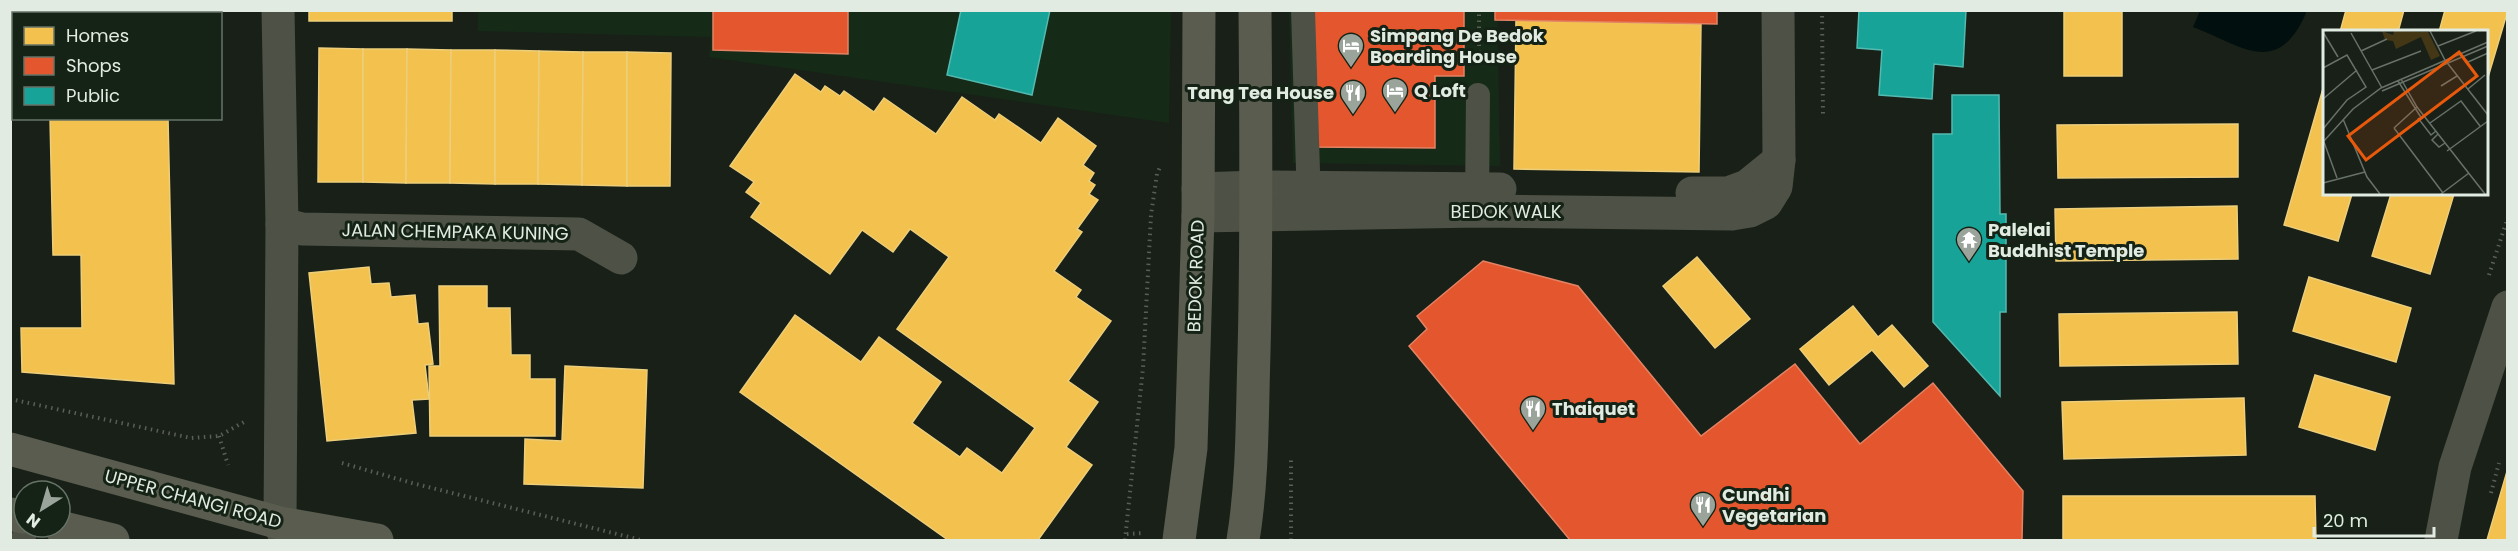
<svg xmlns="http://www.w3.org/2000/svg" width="2518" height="551" viewBox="0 0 2518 551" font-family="Poppins,sans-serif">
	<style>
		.built { fill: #162a18 }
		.water { fill: #020f0f }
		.homes { fill: #f2c14e; stroke: #edce7a; stroke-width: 1.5 }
		.shops { fill: #e4572e; stroke: #e38364; stroke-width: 1.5 }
		.public { fill: #17a398; stroke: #54b9ae; stroke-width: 1.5 }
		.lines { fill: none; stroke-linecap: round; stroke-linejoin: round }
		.path { stroke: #5a5e55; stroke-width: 4; stroke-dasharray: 1.5 4.5; stroke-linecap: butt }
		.lane { stroke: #4e5145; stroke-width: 24 }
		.street { stroke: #4e5145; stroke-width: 33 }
		.secondary { stroke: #595c4e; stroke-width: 33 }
		.labels { text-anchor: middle; stroke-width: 6; stroke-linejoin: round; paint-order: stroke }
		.poi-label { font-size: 18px; font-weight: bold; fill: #e1ebe1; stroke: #142315; text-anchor: start }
		.street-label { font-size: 18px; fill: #e1ebe1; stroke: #142315 }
		.inset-road { fill: none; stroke: #687168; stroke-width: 1.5 }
		.view { fill: #e8590c; fill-opacity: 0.15; stroke: #e8590c; stroke-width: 3 }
		.inset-edge { fill: none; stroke: #e1ebe1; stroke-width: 3 }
	</style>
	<rect width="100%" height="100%" fill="#182018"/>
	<g class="built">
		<polygon points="478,11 1171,11 1169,123 709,57 711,37 478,31"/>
		<polygon points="1289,11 1497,11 1500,166 1293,163"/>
	</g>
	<path class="water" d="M 2200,11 L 2305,10 L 2306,13 C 2277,79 2241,45 2193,27 Z"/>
	<g class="homes">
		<rect x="18" y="10" width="148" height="4"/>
		<rect x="309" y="10" width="143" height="11"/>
		<rect x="2064" y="10" width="58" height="66"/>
		<polygon points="2346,10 2404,10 2398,32 2340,32"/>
		<polygon points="2445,10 2508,10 2486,84 2486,32 2439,32"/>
		<polygon points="1516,20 1701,24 1699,172 1514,169"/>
		<polygon points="319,48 363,49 363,182 318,182"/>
		<polygon points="363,49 407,49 406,183 363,182"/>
		<polygon points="407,49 451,50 450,183 406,183"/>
		<polygon points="451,50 495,50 495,184 450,183"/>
		<polygon points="495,50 539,51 538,184 495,184"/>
		<polygon points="539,51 583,52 582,185 538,184"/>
		<polygon points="583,52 627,52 627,186 582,185"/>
		<polygon points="627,52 671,53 670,186 627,186"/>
		<polygon points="795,74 821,92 825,86 840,96 844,91 874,112 884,98 936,134 962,97 995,120 999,114 1041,143 1058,118 1096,146 1083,165 1094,173 1089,181 1095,185 1089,194 1098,200 1077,229 1082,232 1054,271 1081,290 1076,297 1111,321 1068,381 1098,402 1066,447 1092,465 1038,540 948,540 740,392 795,315 861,362 879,337 941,382 912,423 960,457 967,448 1002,473 1035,428 897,329 949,257 910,229 893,252 862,230 830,274 751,217 761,203 746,192 754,182 730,166"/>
		<polygon points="2324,85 2324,194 2352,194 2338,241 2284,225"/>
		<polygon points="50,118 168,118 174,384 22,372 21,328 82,328 81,255 53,255"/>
		<polygon points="2238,124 2238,177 2058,178 2057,125"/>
		<polygon points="2391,194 2454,194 2430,274 2372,256"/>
		<polygon points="2237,206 2238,259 2056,261 2055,209"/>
		<polygon points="1697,257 1750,319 1715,348 1663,286"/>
		<polygon points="369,267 371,284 389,283 391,297 415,295 418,324 428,323 433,364 425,365 429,399 412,400 416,433 327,441 309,273"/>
		<polygon points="2309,277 2411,308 2396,362 2293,331"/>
		<polygon points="439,286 487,286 487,308 510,308 511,355 530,355 530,379 555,379 555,436 430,436 429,366 440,366"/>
		<polygon points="1853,306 1878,337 1892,325 1928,366 1904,387 1872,350 1829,385 1800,349"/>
		<polygon points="2237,312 2238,364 2060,366 2059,314"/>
		<polygon points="565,366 647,370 643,488 524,484 525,439 562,441"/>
		<polygon points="2315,375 2390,397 2375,450 2299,427"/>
		<polygon points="2244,398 2246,455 2064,459 2062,402"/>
		<polygon points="2508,468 2508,540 2487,540"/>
		<polygon points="2063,496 2315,496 2316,540 2063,540"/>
	</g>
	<g class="shops">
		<polygon points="713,10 848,10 848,54 713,50"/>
		<polygon points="1309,10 1464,10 1464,76 1435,76 1435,148 1309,147"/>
		<polygon points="1495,10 1717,10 1717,24 1495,20"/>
		<polygon points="1483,261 1578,286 1701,436 1795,364 1860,444 1933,383 2023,491 2022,540 1570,540 1409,346 1427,329 1417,316"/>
	</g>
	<g class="public">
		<polygon points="961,10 1050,10 1032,95 947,75"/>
		<polygon points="1859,10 1966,10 1963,67 1934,64 1932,99 1879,95 1882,50 1857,48"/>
		<polygon points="1952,95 1999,95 2000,214 2006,214 2006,312 2000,312 2000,396 1933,322 1933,134 1952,134"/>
	</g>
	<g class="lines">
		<g class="path">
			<polyline points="1822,10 1823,117"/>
			<polyline points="1479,64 1479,10"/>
			<polyline points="2489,275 2508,217"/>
			<polyline points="10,399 191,438 219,436 244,422"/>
			<polyline points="219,436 228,465"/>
			<polyline points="342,463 412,483 641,540"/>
			<polyline points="2491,493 2499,463"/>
			<polyline points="1127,534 1144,533"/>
			<polyline points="1125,540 1143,368 1151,215 1157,174 1160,167"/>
			<polyline points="1291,540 1291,460"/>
		</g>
		<g class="lane">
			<polyline points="1303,10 1309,203"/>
			<polyline points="1477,204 1478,95"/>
			<polyline points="23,540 26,527"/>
		</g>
		<g class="street">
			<polyline points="278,10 282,224 280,523 286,540"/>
			<polyline points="1198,189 1257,187 1500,189"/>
			<polyline points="1692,193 1728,193 1747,186 1779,160"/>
			<polyline points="1198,216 1477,211 1732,214 1750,211 1766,203 1776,187 1779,160 1778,10"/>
			<polyline points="282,224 302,229 579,234 621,258"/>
			<polyline points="2441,540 2455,467 2508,307"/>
		</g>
		<g class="secondary">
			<polyline points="10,449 280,523 377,540"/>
			<polyline points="10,514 24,517"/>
			<polyline points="60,527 113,540"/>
			<polyline points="1179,540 1191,448 1198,216 1199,10"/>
			<path d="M 1243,540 C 1253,479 1252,416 1254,353 C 1257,239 1256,125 1255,10"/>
		</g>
	</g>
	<defs>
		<symbol id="hotel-pin" viewBox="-11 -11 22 30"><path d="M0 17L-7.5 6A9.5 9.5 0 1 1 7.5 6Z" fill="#9ba49b" stroke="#142315"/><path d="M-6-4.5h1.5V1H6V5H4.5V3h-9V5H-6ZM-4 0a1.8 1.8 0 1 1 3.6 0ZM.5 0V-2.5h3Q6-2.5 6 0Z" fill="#fff"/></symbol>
		<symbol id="restaurant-pin" viewBox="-11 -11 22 30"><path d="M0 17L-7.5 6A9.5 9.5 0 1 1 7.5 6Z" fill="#9ba49b" stroke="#142315"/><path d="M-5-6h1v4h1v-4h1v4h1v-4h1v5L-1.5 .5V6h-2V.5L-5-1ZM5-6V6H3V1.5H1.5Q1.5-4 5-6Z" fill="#fff"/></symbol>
		<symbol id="temple-pin" viewBox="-11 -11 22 30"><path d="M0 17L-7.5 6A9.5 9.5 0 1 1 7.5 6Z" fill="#9ba49b" stroke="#142315"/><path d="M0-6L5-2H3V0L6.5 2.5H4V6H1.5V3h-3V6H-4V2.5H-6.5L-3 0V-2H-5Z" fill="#fff"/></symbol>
	</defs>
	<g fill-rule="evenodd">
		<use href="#hotel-pin" x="1336" y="31" width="30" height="40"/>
		<use href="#hotel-pin" x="1380" y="76" width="30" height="40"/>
		<use href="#restaurant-pin" x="1338" y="78" width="30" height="40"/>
		<use href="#temple-pin" x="1954" y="225" width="30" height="40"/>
		<use href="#restaurant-pin" x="1518" y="394" width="30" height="40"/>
		<use href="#restaurant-pin" x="1688" y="490" width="30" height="40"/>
	</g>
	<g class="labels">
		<g class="poi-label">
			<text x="1370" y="42">Simpang De Bedok<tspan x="1370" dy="21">Boarding House</tspan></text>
			<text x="1414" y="97">Q Loft</text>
			<text x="1334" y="99" text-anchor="end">Tang Tea House</text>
			<text x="1988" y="236">Palelai<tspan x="1988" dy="21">Buddhist Temple</tspan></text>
			<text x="1552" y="415">Thaiquet</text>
			<text x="1722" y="501">Cundhi<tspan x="1722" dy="21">Vegetarian</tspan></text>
		</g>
		<g class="street-label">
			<text x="1506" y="218">BEDOK WALK</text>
			<text transform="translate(455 232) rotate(1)" y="6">JALAN CHEMPAKA KUNING</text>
			<text transform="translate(1196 276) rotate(-88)" y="6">BEDOK ROAD</text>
			<text transform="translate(193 499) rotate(15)" y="6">UPPER CHANGI ROAD</text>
		</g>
	</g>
	<g transform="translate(2323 30)">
		<rect width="165" height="165" fill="#182018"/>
		<path d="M 59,1 L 70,5 L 71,1 L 105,2 L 117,26 L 108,30 L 98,7 L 73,19 L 70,11 L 62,10 Z" fill="#433715"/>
		<path class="inset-road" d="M 107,1 L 122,30 L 165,85M 0,2 L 15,27M 28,3 L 59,58M 115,16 L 153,1M 38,21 L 64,9M 140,27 L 145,32 L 165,23M 0,38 L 24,25 L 43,57 L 24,70 L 0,99M 49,40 L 98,21M 78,49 L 94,77 L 162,164M 75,51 L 99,89M 118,56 L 134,46M 145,59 L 162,45M 59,61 L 165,16M 0,69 L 34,40M 95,88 L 108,105 L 113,101M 20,89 L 44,147 L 57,164M 107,93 L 138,71 L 157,96M 71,98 L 120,163M 71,98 L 94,77M 115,104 L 109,110 L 116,117 L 122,113M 0,112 L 30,79 L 58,58 L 165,12M 1,112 L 14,148M 124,121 L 165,91M 0,153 L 42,142M 118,164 L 146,143"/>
		<path class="view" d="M 136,22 L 154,46 L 43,130 L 25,106 Z"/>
		<rect width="165" height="165" class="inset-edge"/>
	</g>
	<rect width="2518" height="551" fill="none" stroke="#e1ebe1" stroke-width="24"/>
	<rect x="12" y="12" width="210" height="108" fill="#142315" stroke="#667367" stroke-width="1.5"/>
	<rect x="24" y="27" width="30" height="18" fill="#f2c14e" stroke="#667367" stroke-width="1.5"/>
	<text x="66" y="42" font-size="18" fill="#e1ebe1">Homes</text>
	<rect x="24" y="57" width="30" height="18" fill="#e4572e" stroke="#667367" stroke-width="1.5"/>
	<text x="66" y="72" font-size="18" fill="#e1ebe1">Shops</text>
	<rect x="24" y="87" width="30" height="18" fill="#17a398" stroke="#667367" stroke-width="1.5"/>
	<text x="66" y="102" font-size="18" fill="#e1ebe1">Public</text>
	<g transform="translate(42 509) rotate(217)"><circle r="28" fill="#142315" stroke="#667367" stroke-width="1.5"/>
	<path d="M0-4.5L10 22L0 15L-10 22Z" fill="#9ba49b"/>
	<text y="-9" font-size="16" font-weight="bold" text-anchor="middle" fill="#e1ebe1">N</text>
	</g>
	<path d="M2314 527v9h120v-9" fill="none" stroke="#e1ebe1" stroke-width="3"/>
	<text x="2323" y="527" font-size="18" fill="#e1ebe1" stroke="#142315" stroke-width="4.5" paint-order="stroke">20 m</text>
</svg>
